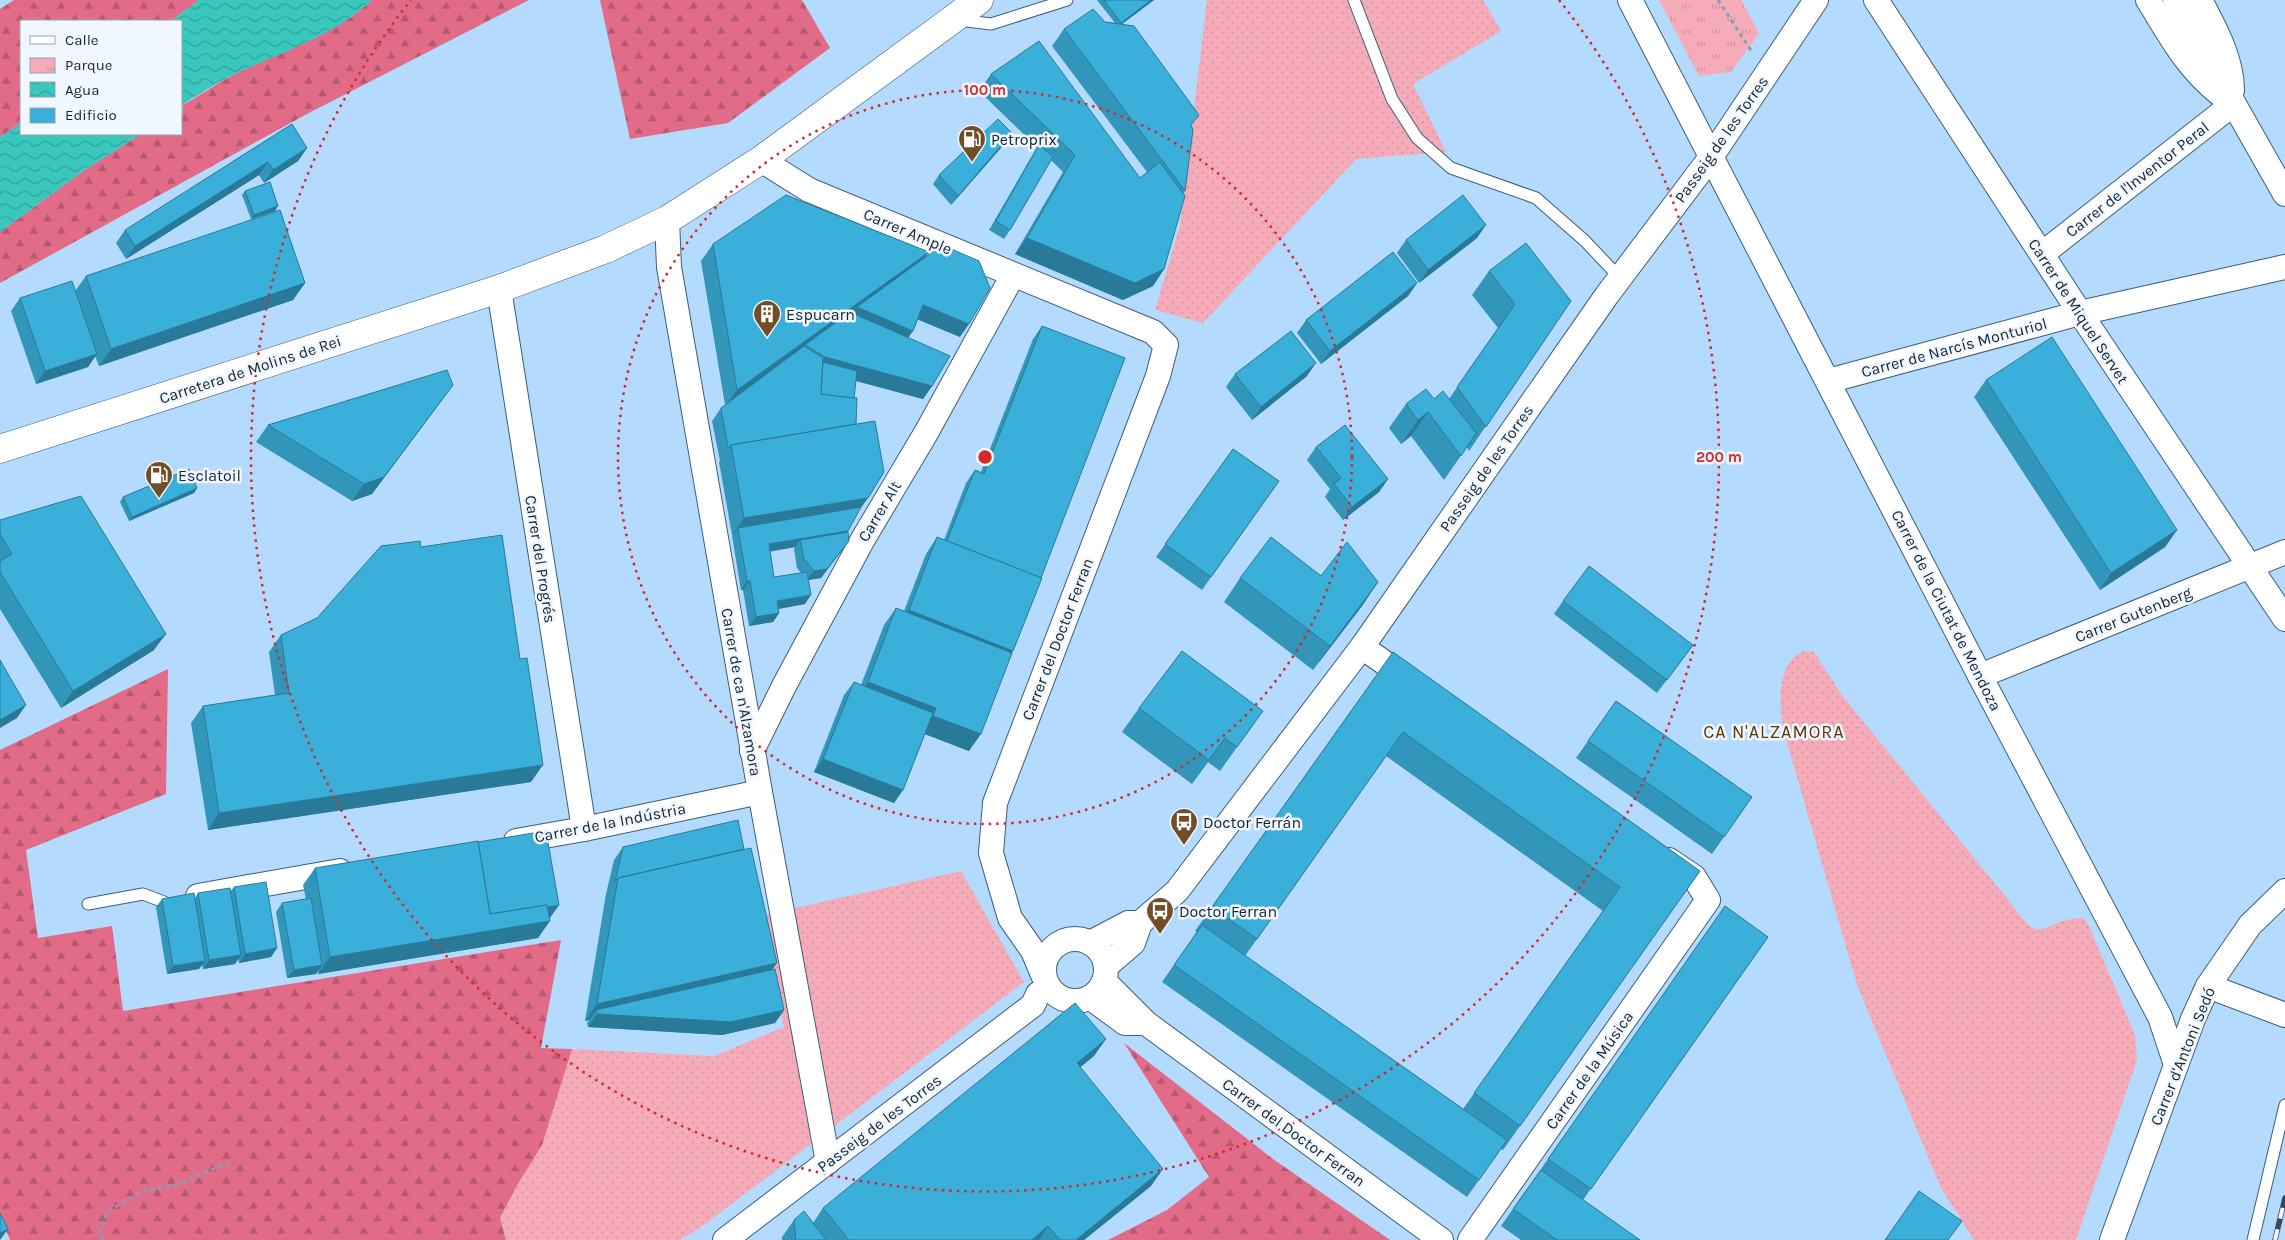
<svg xmlns="http://www.w3.org/2000/svg" width="2285" height="1240" viewBox="0 0 2285 1240" font-family="Karla,sans-serif">
	<style>
		.grass { fill: url(#grass-dots) }
		.forest { fill: url(#forest-firs) }
		.park { fill: url(#park-tufts) }
		.water { fill: url(#water-waves) }
		.lines { fill: none; stroke-linecap: round; stroke-linejoin: round }
		.lane-casing { stroke: #3c5e7c; stroke-width: 13 }
		.street-casing { stroke: #3c5e7c; stroke-width: 26 }
		.secondary-casing { stroke: #3c5e7c; stroke-width: 29 }
		.path { stroke: #82a0bd; stroke-width: 3; stroke-dasharray: 4 4; stroke-linecap: butt }
		.lane { stroke: #fff; stroke-width: 11 }
		.street { stroke: #fff; stroke-width: 24 }
		.secondary { stroke: #fff; stroke-width: 28 }
		.rail-casing { stroke: #374a5c; stroke-width: 5.5 }
		.rail { stroke: #f0f7ff; stroke-width: 4; stroke-dasharray: 11; stroke-linecap: butt }
		.wall { fill: #3296bb; fill-rule: evenodd }
		.shaded-wall { fill: #297a99 }
		.building { fill: #3aafda; stroke: #297a99 }
		.ring { fill: none; stroke: #d62828; stroke-width: 2.5; stroke-dasharray: 2.5 5 }
		.labels { text-anchor: middle; stroke-width: 5; stroke-linejoin: round; paint-order: stroke }
		.poi-label { font-size: 16px; fill: #162431; stroke: #f0f7ff; text-anchor: start }
		.street-label { font-size: 16px; fill: #162431; stroke: #f0f7ff }
		.neighbourhood-label { font-size: 18px; letter-spacing: 1px; fill: #5b3603; stroke: #f0f7ff }
		.centre { fill: #d62828; stroke: #f0f7ff; stroke-width: 2.5 }
		.ring-label { font-size: 15px; text-anchor: middle; font-weight: bold; fill: #d62828; stroke: #f0f7ff; stroke-width: 5; stroke-linejoin: round; paint-order: stroke }
	</style>
	<defs>
		<pattern id="grass-dots" width="8" height="8" patternUnits="userSpaceOnUse" patternTransform="scale(1.25)"><rect width="8" height="8" fill="#f6abb9"/><path d="M2 2h.1M6 6h.1" fill="none" stroke="#d293a0" stroke-width="1.8" stroke-linecap="round"/></pattern>
		<pattern id="forest-firs" width="22" height="20" patternUnits="userSpaceOnUse" patternTransform="scale(1.25)"><rect width="22" height="20" fill="#e26c88"/><path d="M5 1l3.5 6h-7zM16 11l3.5 6h-7z" fill="#b65970"/></pattern>
		<pattern id="park-tufts" width="24" height="20" patternUnits="userSpaceOnUse" patternTransform="scale(1.25)"><rect width="24" height="20" fill="#f6abb9"/><path d="M3 7l-1-3M5 7V3M7 7l1-3M15 17l-1-3M17 17v-4M19 17l1-3" fill="none" stroke="#d293a0"/></pattern>
		<pattern id="water-waves" width="16" height="10" patternUnits="userSpaceOnUse" patternTransform="scale(1.25)"><rect width="16" height="10" fill="#3ac8bd"/><path d="M0 5q4-4 8 0t8 0" fill="none" stroke="#30a29a"/></pattern>
	</defs>
	<rect width="100%" height="100%" fill="#b4dafe"/>
	<g class="grass">
		<polygon points="1207,0 1483,0 1501,31 1413,84 1446,152 1356,159 1203,323 1155,310 1180,226"/>
		<path d="M 1804,651 L 1814,652 L 1841,694 L 2010,902 C 2043,952 2042,918 2083,918 L 2089,926 L 2135,1035 L 2137,1060 L 2076,1240 L 1974,1240 L 1941,1188 L 1857,985 L 1784,732 C 1779,706 1775,664 1804,651 Z"/>
		<path d="M 961,871 L 1024,982 L 704,1225 L 680,1240 L 506,1240 L 500,1218 C 528,1164 552,1107 572,1049 L 714,1056 L 784,1027 L 760,916 Z"/>
	</g>
	<g class="forest">
		<polygon points="14,0 199,0 171,21 21,21 21,123 0,137 0,9"/>
		<path d="M 372,0 L 529,0 L 305,115 L 0,283 L 0,232 L 83,171 L 141,134 L 181,134 L 183,105 C 200,95 217,83 235,74 C 285,49 329,39 372,0 Z"/>
		<polygon points="600,0 802,0 830,48 728,123 630,139"/>
		<polygon points="168,669 166,794 26,850 38,938 112,926 123,1011 561,940 541,1048 572,1049 542,1145 516,1187 500,1218 506,1240 10,1240 0,1216 0,750"/>
		<polygon points="1124,1043 1273,1159 1390,1240 1108,1240 1167,1210 1209,1177"/>
	</g>
	<polygon class="park" points="1659,0 1741,0 1759,33 1731,72 1699,76"/>
	<g class="water">
		<path d="M 199,0 L 372,0 C 333,36 285,51 237,73 C 218,82 198,94 181,106 L 181,21 L 171,21 Z"/>
		<polygon points="21,123 21,134 141,134 83,171 0,232 0,137"/>
	</g>
	<g class="lines">
		<defs>
			<g id="lane">
				<polyline points="1354,0 1392,99 1417,138 1451,168 1536,198 1585,241 1620,278"/>
				<polyline points="959,20 991,24 1067,0"/>
				<polyline points="88,904 143,894 164,902"/>
				<polyline points="2253,1240 2285,1105"/>
			</g>
			<g id="street">
				<polyline points="1630,0 1980,676 2160,1017 2176,1065"/>
				<polyline points="1876,0 2080,313 2285,619"/>
				<path d="M 2148,0 C 2171,37 2186,67 2221,95"/>
				<polyline points="2175,0 2285,194"/>
				<path d="M 2200,0 C 2214,27 2232,58 2232,90"/>
				<polyline points="761,160 809,190 1153,332 1166,345 1158,376 995,803 991,853 1010,918 1033,951 1043,975"/>
				<polyline points="667,220 669,267 760,792 828,1162"/>
				<polyline points="2042,254 2233,104"/>
				<polyline points="499,289 584,829"/>
				<polyline points="1828,381 2080,313 2285,267"/>
				<polyline points="1362,647 1412,682"/>
				<polyline points="1980,676 2285,552"/>
				<polyline points="752,751 784,686 863,539 926,433 1013,275"/>
				<polyline points="516,841 584,829 760,792"/>
				<polyline points="198,896 340,871"/>
				<circle cx="1075" cy="970" r="31"/>
				<polyline points="1090,943 1128,923 1140,923"/>
				<polyline points="1106,966 1133,943 1140,923 1177,891 1362,647 1607,295 1711,157 1816,0"/>
				<polyline points="1104,981 1146,1023 1441,1240"/>
				<polyline points="2208,986 2285,1015"/>
				<polyline points="1091,998 1125,1023 1142,1023"/>
				<polyline points="725,1240 1033,1005 1038,994 1048,987"/>
				<polyline points="1470,1240 1708,900 1694,877 1669,860"/>
				<polyline points="2112,1240 2193,1019 2208,986 2250,925 2285,891"/>
			</g>
			<polyline id="secondary" points="0,449 499,289 606,249 667,220 761,160 979,0"/>
		</defs>
		<use href="#lane" class="lane-casing"/>
		<use href="#street" class="street-casing"/>
		<use href="#secondary" class="secondary-casing"/>
		<g class="path">
			<polyline points="1718,0 1752,52"/>
			<polyline points="103,1240 99,1233 108,1211 143,1191 179,1184 232,1161"/>
		</g>
		<use href="#lane" class="lane"/>
		<use href="#street" class="street"/>
		<use href="#secondary" class="secondary"/>
		<defs>
			<polyline id="rail" points="2275,1240 2285,1198"/>
		</defs>
		<use href="#rail" class="rail-casing"/>
		<use href="#rail" class="rail"/>
	</g>
	<g class="wall">
		<polygon points="1097,0 1154,0 1122,24 1191,126 1185,191 1183,194 1164,269 1153,286 1123,300 1015,254 1063,172 1051,160 1010,230 1004,239 989,230 1033,154 1037,147 979,91 991,74 1140,178 1147,172 1052,46 1064,29 1105,22 1115,23"/>
		<polygon points="292,124 307,148 298,161 264,183 259,175 126,259 116,243 125,230"/>
		<polygon points="1006,142 951,205 933,184 939,175"/>
		<polygon points="245,191 278,206 275,211 251,219 242,195"/>
		<polygon points="1477,238 1419,283 1397,253 1406,240"/>
		<path d="M 713,244 L 929,252 L 924,258 L 960,337 L 918,319 L 913,331 L 908,337 L 932,386 L 923,399 L 856,381 L 854,398 L 861,507 L 847,532 L 849,541 L 821,578 L 809,580 L 805,604 L 779,609 L 779,613 L 773,622 L 749,626 L 743,590 L 741,590 L 732,536 L 733,535 L 732,535 L 719,462 L 720,461 L 712,421 L 721,408 L 725,405 L 701,261 ZM 795,547 L 794,549 L 797,568 L 801,573 L 774,577 L 770,551 Z"/>
		<polygon points="1489,271 1571,301 1469,451 1467,447 1444,480 1411,436 1401,444 1389,428 1406,404 1434,399 1449,399 1498,328 1472,295"/>
		<polygon points="86,276 305,283 293,300 99,366 95,356 88,367 36,384 11,311 20,298 75,291"/>
		<polygon points="1417,283 1408,296 1321,364 1297,333 1306,320"/>
		<polygon points="1042,326 1012,653 969,751 925,734 903,790 894,803 814,772 844,695 854,682 861,685 884,625 896,608 904,611 926,554 937,537 944,540 966,483 975,470 981,472 1033,339"/>
		<polygon points="1235,374 1307,376 1252,420 1226,387"/>
		<polygon points="1986,380 2177,530 2165,547 2100,590 1974,397"/>
		<polygon points="453,385 372,494 352,501 256,442 268,425"/>
		<polygon points="1316,447 1388,479 1379,492 1343,520 1325,497 1330,489 1307,460"/>
		<polygon points="1233,449 1279,481 1202,590 1156,557"/>
		<polygon points="197,488 194,493 129,521 120,502 123,497"/>
		<polygon points="0,520 154,650 61,708 0,609"/>
		<polygon points="421,547 520,659 531,782 208,830 191,723 203,706 275,695 269,652 281,635 317,618"/>
		<polygon points="1321,576 1378,582 1362,606 1313,670 1224,602 1240,578"/>
		<polygon points="1563,601 1693,645 1657,693 1554,614"/>
		<path d="M 1393,652 L 1700,871 L 1503,1150 L 1501,1149 L 1467,1197 L 1162,982 L 1197,932 L 1195,931 ZM 1386,756 L 1603,911 L 1463,1109 L 1245,956 Z"/>
		<polygon points="1616,701 1752,797 1712,854 1576,758"/>
		<polygon points="1139,708 1263,711 1220,771 1208,762 1192,784 1122,732"/>
		<polygon points="623,847 744,849 777,963 772,969 784,1010 775,1023 722,1035 588,1027 587,1023 589,1020 585,1021 606,894 614,860"/>
		<polygon points="315,868 559,905 549,918 538,938 318,974 318,971 316,974 287,978 276,912 282,903 306,899 303,885"/>
		<polygon points="234,887 277,948 271,957 239,963 238,959 235,964 203,969 202,965 199,969 167,974 156,907 162,899 195,898 198,893 230,892"/>
		<polygon points="1725,906 1768,937 1583,1200 1640,1240 1521,1240 1501,1226"/>
		<polygon points="1094,1056 1080,1067 1151,1186 1084,1240 782,1240 782,1237 794,1220 813,1223 823,1208"/>
	</g>
	<g class="shaded-wall">
		<polygon points="1151,0 1154,0 1118,27 1121,23"/>
		<polygon points="1012,133 1006,142 951,205 958,196"/>
		<polygon points="307,148 298,161 264,183 273,170"/>
		<polygon points="268,162 259,175 126,259 135,246"/>
		<polygon points="278,206 275,211 251,219 254,215"/>
		<polygon points="1486,225 1477,238 1419,283 1428,270"/>
		<polygon points="1027,238 1164,269 1153,286 1123,300 1015,254"/>
		<polygon points="929,252 917,269 913,331 904,344 805,345 798,354 725,407 737,390"/>
		<polygon points="305,283 293,300 99,366 111,349"/>
		<polygon points="1417,283 1408,296 1321,364 1330,351"/>
		<polygon points="923,305 969,324 960,337 914,318"/>
		<polygon points="97,354 88,367 36,384 45,371"/>
		<polygon points="825,357 932,386 923,399 816,370"/>
		<polygon points="1316,363 1307,376 1252,420 1261,407"/>
		<polygon points="453,385 372,494 352,501 364,484"/>
		<polygon points="1428,412 1411,436 1401,444 1418,420"/>
		<polygon points="1388,479 1379,492 1343,520 1352,507"/>
		<polygon points="197,488 194,493 129,521 132,517"/>
		<polygon points="868,498 856,515 738,528 733,535 732,535 744,518"/>
		<polygon points="2177,530 2165,547 2100,590 2111,573"/>
		<polygon points="848,531 841,539 800,540 795,547 763,553 769,544"/>
		<polygon points="849,541 821,578 807,580 814,571"/>
		<polygon points="747,581 750,581 743,590 741,590"/>
		<polygon points="1378,582 1362,606 1313,670 1330,646"/>
		<polygon points="811,595 805,604 771,610 777,601"/>
		<polygon points="909,610 1013,651 1001,668 897,627"/>
		<polygon points="779,613 773,622 749,626 756,617"/>
		<polygon points="166,634 154,650 61,708 73,691"/>
		<polygon points="868,682 936,708 924,725 856,699"/>
		<polygon points="26,705 17,718 0,728 0,720"/>
		<polygon points="933,716 981,734 969,751 922,733"/>
		<polygon points="1225,738 1208,762 1192,784 1209,760"/>
		<polygon points="823,759 903,790 894,803 814,772"/>
		<polygon points="543,765 531,782 208,830 219,813"/>
		<polygon points="559,905 550,918 479,930 488,917"/>
		<polygon points="550,921 538,938 318,974 330,957"/>
		<polygon points="277,948 271,957 239,963 245,954"/>
		<polygon points="241,955 235,964 203,969 209,960"/>
		<polygon points="205,961 199,969 167,974 173,966"/>
		<polygon points="777,963 765,980 784,1010 775,1023 722,1035 588,1027 597,1014 596,1010 589,1020 585,1021 597,1004"/>
		<polygon points="322,965 316,974 287,978 294,970"/>
		<polygon points="1106,1039 1094,1056 1065,1080 1077,1063"/>
		<polygon points="1163,1169 1151,1186 1084,1240 1076,1240"/>
		<polygon points="1048,1226 1039,1240 1032,1240"/>
		<polygon points="8,1229 0,1240 0,1233"/>
	</g>
	<g class="building">
		<polygon points="1104,0 1151,0 1121,23"/>
		<polygon points="1093,9 1105,22 1134,26 1199,115 1191,125 1193,130 1185,191 1064,29"/>
		<polygon points="1039,41 1140,178 1160,162 1185,196 1164,269 1135,283 1027,238 1075,155 991,74"/>
		<polygon points="998,119 1012,133 958,196 939,175"/>
		<polygon points="292,124 307,148 273,170 268,162 135,246 125,230"/>
		<polygon points="1039,145 1053,157 1010,230 996,221"/>
		<polygon points="270,182 278,206 254,215 245,191"/>
		<polygon points="786,195 929,252 737,390 713,244"/>
		<polygon points="1463,195 1486,225 1428,270 1406,240"/>
		<polygon points="280,210 305,283 111,349 86,276"/>
		<polygon points="1526,243 1571,301 1486,427 1457,387 1515,304 1489,271"/>
		<polygon points="942,245 979,261 990,288 969,324 923,305 913,331 857,307"/>
		<polygon points="1393,252 1417,283 1330,351 1306,320"/>
		<polygon points="72,281 97,354 45,371 20,298"/>
		<polygon points="850,312 950,356 932,386 825,357 805,345"/>
		<polygon points="1042,326 1125,358 1041,578 947,541 975,470 984,474"/>
		<polygon points="1291,331 1316,363 1261,407 1235,374"/>
		<polygon points="2052,337 2177,530 2111,573 1986,380"/>
		<polygon points="804,346 823,358 821,394 857,398 856,424 731,445 728,448 721,408"/>
		<polygon points="823,362 857,371 854,398 821,394"/>
		<polygon points="447,370 453,385 384,477 364,484 268,425"/>
		<polygon points="1426,389 1434,399 1443,391 1476,433 1461,456 1428,412 1418,420 1406,404"/>
		<polygon points="875,421 884,472 868,498 744,518 731,445"/>
		<polygon points="1345,425 1388,479 1352,507 1334,484 1341,478 1316,447"/>
		<polygon points="1233,449 1279,481 1211,577 1165,544"/>
		<polygon points="189,469 197,488 132,517 123,497"/>
		<polygon points="81,496 166,634 73,691 0,572 0,561 12,554 0,534 0,520"/>
		<polygon points="861,507 848,531 769,544 774,577 807,572 811,595 777,601 779,613 756,617 750,581 747,581 738,528"/>
		<polygon points="848,532 849,541 827,569 814,571 804,559 800,540"/>
		<polygon points="502,535 520,659 527,658 543,765 219,813 203,706 289,693 281,635 317,618 381,546 420,541 421,547"/>
		<polygon points="937,537 1042,578 1013,651 909,610"/>
		<polygon points="1271,537 1321,576 1347,542 1378,582 1330,646 1240,578"/>
		<polygon points="1589,566 1693,645 1667,680 1563,601"/>
		<polygon points="896,608 1012,653 981,734 933,716 936,708 868,682"/>
		<polygon points="1182,651 1263,711 1237,747 1225,738 1209,760 1139,708"/>
		<polygon points="1393,652 1700,871 1520,1126 1474,1093 1620,887 1403,732 1257,939 1212,907"/>
		<polygon points="0,660 26,705 0,720"/>
		<polygon points="854,682 933,713 903,790 823,759"/>
		<polygon points="1616,701 1752,797 1724,837 1588,741"/>
		<polygon points="738,820 744,849 618,878 615,881 623,847"/>
		<polygon points="546,831 559,905 547,907 547,905 490,914 478,842"/>
		<polygon points="478,841 490,914 547,905 550,921 330,957 315,868"/>
		<polygon points="751,848 777,963 597,1004 618,878"/>
		<polygon points="266,882 277,948 245,954 234,887"/>
		<polygon points="230,888 241,955 209,960 198,893"/>
		<polygon points="194,893 205,961 173,966 162,899"/>
		<polygon points="311,898 322,965 294,970 282,903"/>
		<polygon points="1725,906 1768,937 1591,1189 1548,1159"/>
		<polygon points="1202,925 1507,1140 1479,1180 1174,965"/>
		<polygon points="775,969 784,1010 731,1022 597,1014 596,1010"/>
		<polygon points="1075,1003 1106,1039 1077,1063 1163,1169 1076,1240 1060,1240 1048,1226 1032,1240 849,1240 823,1208"/>
		<polygon points="1541,1170 1640,1240 1557,1240 1513,1209"/>
		<polygon points="1919,1191 1962,1221 1948,1240 1885,1240"/>
		<polygon points="804,1211 826,1240 796,1240 794,1220"/>
		<polygon points="0,1213 8,1229 0,1233"/>
	</g>
	<g class="ring">
		<circle cx="985" cy="457" r="367"/>
		<path d="M1559 0A734 734 0 1 1 411 0"/>
	</g>
	<defs>
		<symbol id="fuel-pin" viewBox="-11 -11 22 30"><path d="M0 17L-7.5 6A9.5 9.5 0 1 1 7.5 6Z" fill="#714e27" stroke="#f0f7ff"/><path d="M-5.5-6h7V0h2V4h1.3V-2.5L3-4.5l.8-.8L6-3V5H2.5V1h-1V6h-7ZM-4.2-4.7v3.2H.2V-4.7Z" fill="#fff"/></symbol>
		<symbol id="building-pin" viewBox="-11 -11 22 30"><path d="M0 17L-7.5 6A9.5 9.5 0 1 1 7.5 6Z" fill="#714e27" stroke="#f0f7ff"/><path d="M-4-6H4V6H1V3H-1V6H-4ZM-2.5-4.3h1.7v1.8h-1.7ZM.8-4.3h1.7v1.8H.8ZM-2.5-1h1.7V.8h-1.7ZM.8-1h1.7V.8H.8Z" fill="#fff"/></symbol>
		<symbol id="bus-pin" viewBox="-11 -11 22 30"><path d="M0 17L-7.5 6A9.5 9.5 0 1 1 7.5 6Z" fill="#714e27" stroke="#f0f7ff"/><path d="M-5-6H5V4H4V6H2V4H-2V6H-4V4H-5ZM-3.5-4V0h7V-4ZM-3.5 1.2v1.5H-2V1.2ZM2 1.2v1.5H3.5V1.2Z" fill="#fff"/></symbol>
	</defs>
	<g fill-rule="evenodd">
		<use href="#fuel-pin" x="956" y="123" width="32" height="43"/>
		<use href="#building-pin" x="751" y="298" width="32" height="43"/>
		<use href="#fuel-pin" x="143" y="459" width="32" height="43"/>
		<use href="#bus-pin" x="1168" y="806" width="32" height="43"/>
		<use href="#bus-pin" x="1144" y="895" width="32" height="43"/>
	</g>
	<g class="labels">
		<g class="poi-label">
			<text x="991" y="145">Petroprix</text>
			<text x="786" y="320">Espucarn</text>
			<text x="178" y="481">Esclatoil</text>
			<text x="1203" y="828">Doctor Ferrán</text>
			<text x="1179" y="917">Doctor Ferran</text>
		</g>
		<g class="street-label">
			<text transform="translate(1721 139) rotate(-55)" y="6">Passeig de les Torres</text>
			<text transform="translate(2137 179) rotate(-38)" y="6">Carrer de l'Inventor Peral</text>
			<text transform="translate(908 231) rotate(23)" y="6">Carrer Ample</text>
			<text transform="translate(2079 311) rotate(57)" y="6">Carrer de Miquel Servet</text>
			<text transform="translate(1954 347) rotate(-15)" y="6">Carrer de Narcís Monturiol</text>
			<text transform="translate(250 369) rotate(-18)" y="6">Carretera de Molins de Rei</text>
			<text transform="translate(1486 468) rotate(-55)" y="6">Passeig de les Torres</text>
			<text transform="translate(879 511) rotate(-59)" y="6">Carrer Alt</text>
			<text transform="translate(541 559) rotate(81)" y="6">Carrer del Progrés</text>
			<text transform="translate(1947 610) rotate(63)" y="6">Carrer de la Ciutat de Mendoza</text>
			<text transform="translate(2133 614) rotate(-22)" y="6">Carrer Gutenberg</text>
			<text transform="translate(1057 639) rotate(-69)" y="6">Carrer del Doctor Ferran</text>
			<text transform="translate(742 692) rotate(80)" y="6">Carrer de ca n'Alzamora</text>
			<text transform="translate(610 822) rotate(-11)" y="6">Carrer de la Indústria</text>
			<text transform="translate(2182 1056) rotate(-68)" y="6">Carrer d'Antoni Sedó</text>
			<text transform="translate(1589 1070) rotate(-55)" y="6">Carrer de la Música</text>
			<text transform="translate(879 1123) rotate(-37)" y="6">Passeig de les Torres</text>
			<text transform="translate(1294 1132) rotate(36)" y="6">Carrer del Doctor Ferran</text>
		</g>
		<g class="neighbourhood-label">
			<text x="1774" y="738">CA N'ALZAMORA</text>
		</g>
	</g>
	<circle cx="985" cy="457" r="8" class="centre"/>
	<g class="ring-label">
		<text x="985" y="95">100 m</text>
		<text x="1719" y="462">200 m</text>
	</g>
	<rect x="20" y="20" width="162" height="115" fill="#f0f7ff" stroke="#99a3ad"/>
	<rect x="30" y="36" width="25" height="8" fill="#ffffff" stroke="#99a3ad"/>
	<text x="65" y="45" font-size="15" fill="#162431">Calle</text>
	<rect x="30" y="58" width="25" height="15" fill="url(#park-tufts)" stroke="#99a3ad"/>
	<text x="65" y="70" font-size="15" fill="#162431">Parque</text>
	<rect x="30" y="82" width="25" height="15" fill="url(#water-waves)" stroke="#99a3ad"/>
	<text x="65" y="95" font-size="15" fill="#162431">Agua</text>
	<rect x="30" y="108" width="25" height="15" fill="#3aafda" stroke="#99a3ad"/>
	<text x="65" y="120" font-size="15" fill="#162431">Edificio</text>
</svg>
